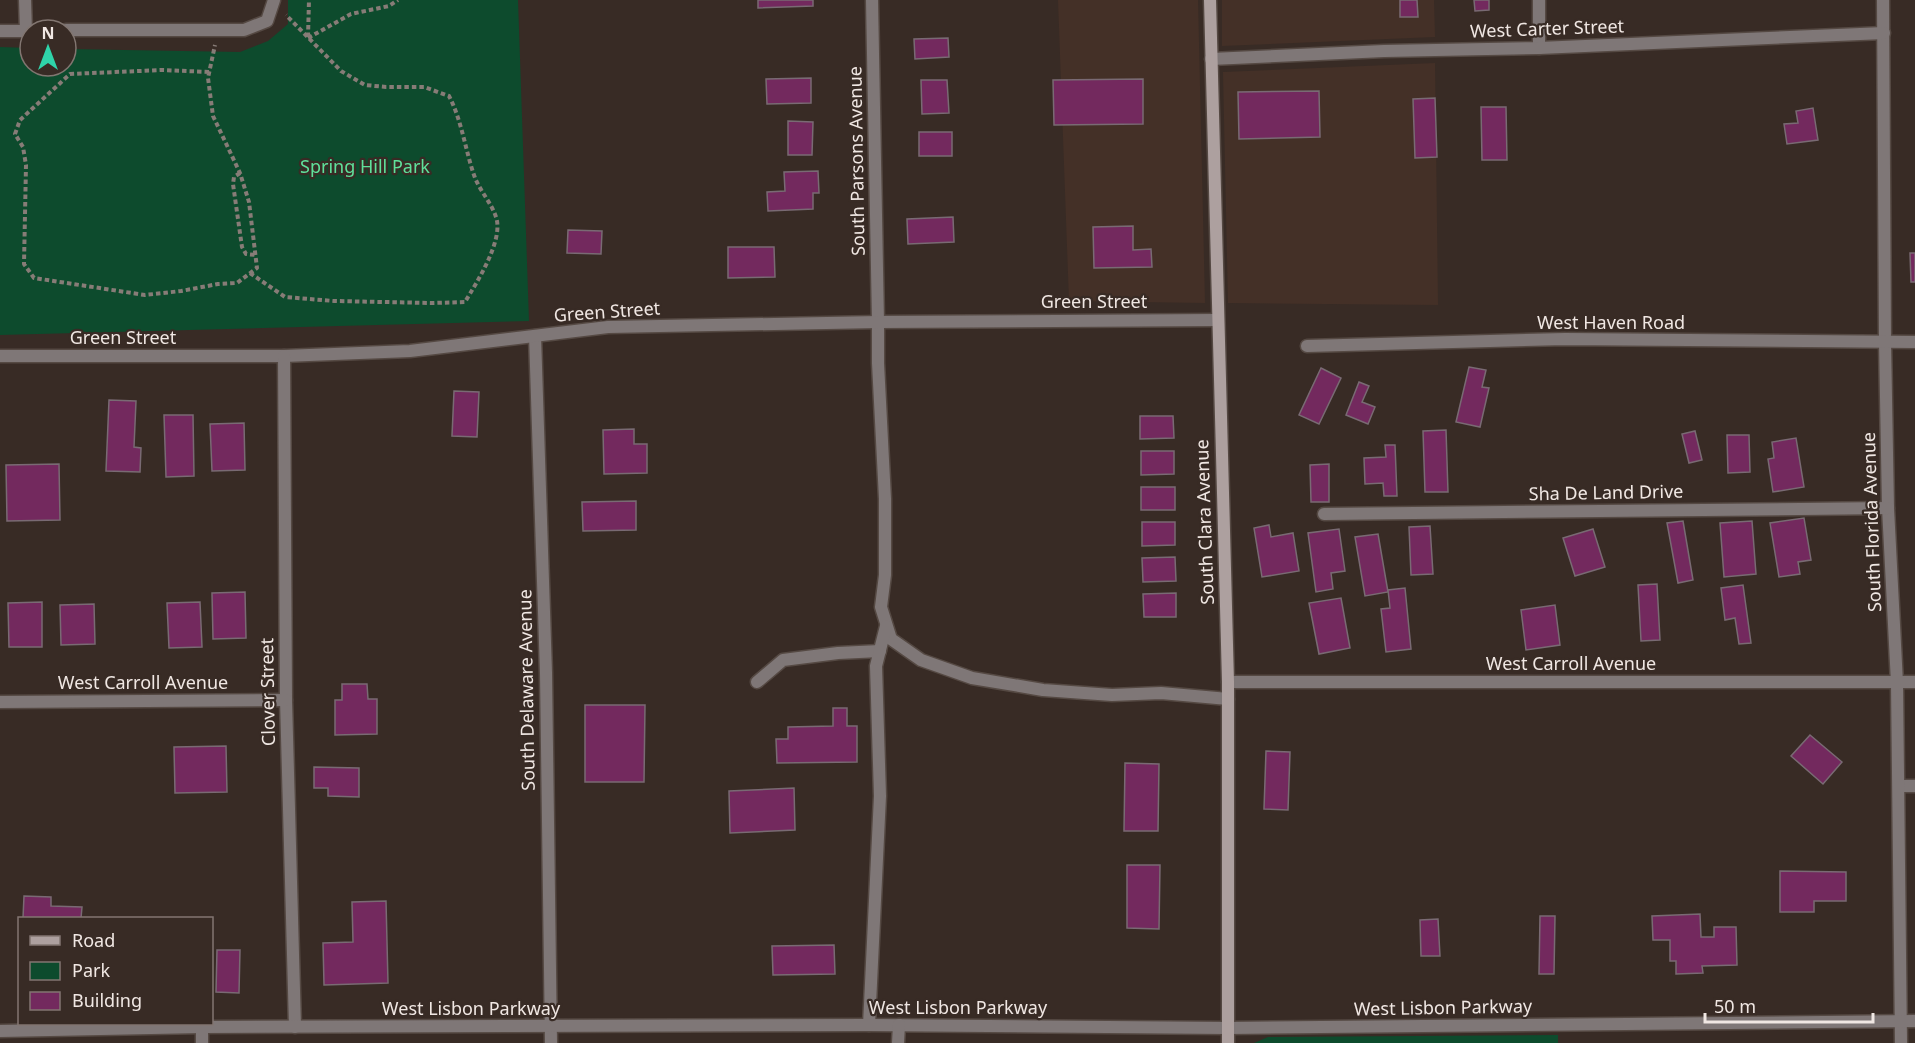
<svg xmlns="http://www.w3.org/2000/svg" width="1915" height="1043" viewBox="0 0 1915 1043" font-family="'Noto Sans',sans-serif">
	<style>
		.built { fill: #443027 }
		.green { fill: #0d4b2d }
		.building { fill: #73295e; stroke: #796a73; stroke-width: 1.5 }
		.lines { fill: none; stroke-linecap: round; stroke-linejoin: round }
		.lane-casing { stroke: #554943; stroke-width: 15 }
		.street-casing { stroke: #554943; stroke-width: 15 }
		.secondary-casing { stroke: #554943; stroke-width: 15 }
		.path { stroke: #877c77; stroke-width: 4; stroke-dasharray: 4.5 3; stroke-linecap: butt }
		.lane { stroke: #7f7777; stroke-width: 12 }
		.street { stroke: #7f7777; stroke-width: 12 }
		.secondary { stroke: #ada09f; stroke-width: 12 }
		.labels { text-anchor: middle; stroke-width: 4.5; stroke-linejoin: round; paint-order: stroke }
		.street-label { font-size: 18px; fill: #f0e7e3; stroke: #382b25 }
		.park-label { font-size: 18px; fill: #5fe19b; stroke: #382b25 }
	</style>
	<rect width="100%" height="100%" fill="#382b25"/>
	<g class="built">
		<polygon points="1058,0 1198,0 1205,303 1069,301"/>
		<polygon points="1222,0 1434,0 1435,37 1222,46"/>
		<polygon points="1435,63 1438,305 1228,303 1223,72"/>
	</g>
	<g class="green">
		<polygon points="288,0 518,0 529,321 0,335 0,47 30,48 30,66 66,66 66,49 240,52 268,41 288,24"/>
		<polygon points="1558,1035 1558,1043 1254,1043 1268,1037"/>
	</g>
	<g class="building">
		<polygon points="758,0 813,0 813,6 758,8"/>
		<polygon points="1400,0 1417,0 1418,17 1400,17"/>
		<polygon points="1474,0 1489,0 1489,10 1475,11"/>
		<polygon points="948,38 949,57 915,59 914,39"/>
		<polygon points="811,78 811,103 767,104 766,79"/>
		<polygon points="1143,79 1143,124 1054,125 1053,80"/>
		<polygon points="921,80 947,80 949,113 922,114"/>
		<polygon points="1319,91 1320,137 1239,139 1238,92"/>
		<polygon points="1435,98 1437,157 1415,158 1413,99"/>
		<polygon points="1481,107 1506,107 1507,160 1482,160"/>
		<polygon points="1813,108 1818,140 1787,144 1784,124 1798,123 1796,111"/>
		<polygon points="788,121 813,122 812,155 788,155"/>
		<rect x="919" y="132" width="33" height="24"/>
		<polygon points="818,171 819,193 813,193 813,209 768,211 767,192 785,191 784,172"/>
		<polygon points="953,217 954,242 908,244 907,219"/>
		<polygon points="1133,226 1133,250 1151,249 1152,267 1094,268 1093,227"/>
		<polygon points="568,230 602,231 601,254 567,253"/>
		<polygon points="728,247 774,247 775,277 728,278"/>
		<polygon points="1910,253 1915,253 1915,282 1911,282"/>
		<polygon points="1469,367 1486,370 1482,387 1489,388 1480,427 1456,422"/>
		<polygon points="1321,368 1341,378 1319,424 1299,415"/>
		<polygon points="1359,382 1369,386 1362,402 1375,407 1368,424 1346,415"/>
		<polygon points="454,391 479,392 477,437 452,436"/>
		<polygon points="109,400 136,401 134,447 141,448 140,472 106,471"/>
		<polygon points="164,415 193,415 194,476 166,477"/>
		<polygon points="1140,416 1173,416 1174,438 1140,439"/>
		<polygon points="244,423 245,470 212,471 210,424"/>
		<polygon points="634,429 634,444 647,444 647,473 604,474 603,430"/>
		<polygon points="1446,430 1448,492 1425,492 1423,431"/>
		<polygon points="1695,431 1702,460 1689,463 1682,434"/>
		<polygon points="1727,435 1749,435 1750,472 1728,473"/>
		<polygon points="1796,438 1804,487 1773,492 1768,459 1774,458 1772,442"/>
		<polygon points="1385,445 1395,445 1397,496 1384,496 1383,483 1365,484 1364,458 1386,457"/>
		<polygon points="1141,451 1174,451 1174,474 1141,475"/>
		<polygon points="59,464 60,520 7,521 6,465"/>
		<polygon points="1329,464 1329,502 1311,502 1310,465"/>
		<rect x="1141" y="487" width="34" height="23"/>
		<polygon points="636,501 636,530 583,531 582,502"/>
		<polygon points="1804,518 1811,560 1798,562 1800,574 1779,577 1770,523"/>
		<polygon points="1683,521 1693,580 1678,583 1667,523"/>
		<polygon points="1752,521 1756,574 1724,577 1720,523"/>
		<polygon points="1142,522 1175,522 1175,545 1142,546"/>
		<polygon points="1269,525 1271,537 1293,533 1299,571 1262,577 1254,528"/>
		<polygon points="1430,526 1433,574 1411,575 1409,527"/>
		<polygon points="1339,529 1345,571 1331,573 1333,589 1316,592 1308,533"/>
		<polygon points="1593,529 1605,567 1575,576 1563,538"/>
		<polygon points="1378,534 1388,592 1365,596 1355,537"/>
		<polygon points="1175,557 1176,581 1143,582 1142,558"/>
		<polygon points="1657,584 1660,640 1641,641 1638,585"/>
		<polygon points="1743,585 1751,643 1739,644 1735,618 1725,620 1721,588"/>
		<polygon points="1405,588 1411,649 1386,652 1381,609 1390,608 1388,590"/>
		<polygon points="245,592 246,638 213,639 212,593"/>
		<polygon points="1176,593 1176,617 1144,617 1143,594"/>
		<polygon points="1341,598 1350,648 1319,654 1309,603"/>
		<polygon points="42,602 42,647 9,647 8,603"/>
		<polygon points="200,602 202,647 169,648 167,603"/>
		<polygon points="94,604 95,644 61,645 60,605"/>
		<polygon points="1555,605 1560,645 1526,650 1521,610"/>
		<polygon points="342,684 367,684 368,699 377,699 377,734 335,735 335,700 342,700"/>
		<polygon points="585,705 645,705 644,782 585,782"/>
		<polygon points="833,708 847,708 847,726 857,726 857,762 777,763 776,739 788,739 788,727 833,726"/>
		<polygon points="1810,735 1842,762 1823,784 1791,756"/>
		<polygon points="226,746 227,792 175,793 174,747"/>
		<polygon points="1266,751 1290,752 1288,810 1264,809"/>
		<polygon points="1125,763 1159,764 1158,831 1124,831"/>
		<polygon points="314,767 359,768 359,797 328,796 328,788 314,788"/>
		<polygon points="794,788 795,830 730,833 729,791"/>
		<polygon points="1127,865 1160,865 1159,929 1127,928"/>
		<polygon points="1780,871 1846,872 1846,901 1814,901 1814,912 1780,912"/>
		<polygon points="24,896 51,897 51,906 82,907 81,918 23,918"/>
		<polygon points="386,901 388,983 324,985 323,943 353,942 352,902"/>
		<polygon points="1700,914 1701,937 1714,937 1714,927 1736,927 1737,965 1702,966 1703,973 1676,974 1676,961 1670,961 1670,940 1653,940 1652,916"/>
		<polygon points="1540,916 1555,916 1554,974 1539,974"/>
		<polygon points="1438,919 1440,956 1421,956 1420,920"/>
		<polygon points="834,945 835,974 773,975 772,946"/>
		<polygon points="217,950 240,950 239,993 216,992"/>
	</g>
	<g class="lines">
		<defs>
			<g id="lane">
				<polyline points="25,0 26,31"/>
				<polyline points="878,322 878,363 885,499 885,575 881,607 891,639 921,660 972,678 1043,690 1112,695 1161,693 1228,699"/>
				<polyline points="757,682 783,660 838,653 880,651"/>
				<polyline points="1899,786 1915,786"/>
				<polyline points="869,1025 880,796 876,666 886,626"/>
			</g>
			<g id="street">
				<polyline points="872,0 878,322"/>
				<polyline points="1883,0 1885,342 1888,508 1897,683 1901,1043"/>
				<polyline points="66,30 244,30 267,21 274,0"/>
				<polyline points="0,31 30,31"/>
				<polyline points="1539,48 1539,0"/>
				<polyline points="1211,59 1384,51 1539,48 1884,33"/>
				<polyline points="535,336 546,673 551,1043"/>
				<polyline points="1307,346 1565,339 1915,342"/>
				<polyline points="0,356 284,356 410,351 608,327 878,322 1217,320"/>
				<polyline points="284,356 286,700 295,1027"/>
				<polyline points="1324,514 1888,508"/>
				<polyline points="1228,682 1915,682"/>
				<polyline points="0,702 286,700"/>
				<polyline points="0,1031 202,1027 869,1025 1228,1028 1915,1021"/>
				<polyline points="202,1043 202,1027"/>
				<polyline points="898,1043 899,1025"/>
			</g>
			<polyline id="secondary" points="1210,0 1228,682 1228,1043"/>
		</defs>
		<use href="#lane" class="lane-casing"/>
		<use href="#street" class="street-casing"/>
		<use href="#secondary" class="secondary-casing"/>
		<g class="path">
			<polyline points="308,37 309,0"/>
			<polyline points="308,38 351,14 389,6 398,0"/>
			<polyline points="209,72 162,70 70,74 20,120 15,134 23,147 26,165 24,264 34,278 145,295 181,291 218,284 237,283 257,268 249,202 240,173 213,116 208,78 215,45"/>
			<polyline points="240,173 234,177 233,184 242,247 246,254 256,255"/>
			<path d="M 250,273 L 285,297 L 334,301 L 433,303 L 465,302 C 477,282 504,240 496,217 C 491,202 479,190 474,175 C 465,149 462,121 449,96 L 424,87 L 386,87 L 365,85 L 341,71 L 286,15"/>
		</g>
		<use href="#lane" class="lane"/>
		<use href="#street" class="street"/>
		<use href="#secondary" class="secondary"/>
	</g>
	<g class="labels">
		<g class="street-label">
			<text transform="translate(1547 29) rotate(-2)" y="6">West Carter Street</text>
			<text transform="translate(857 161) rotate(-91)" y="6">South Parsons Avenue</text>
			<text x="1094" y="308">Green Street</text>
			<text transform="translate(607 312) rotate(-4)" y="6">Green Street</text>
			<text x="1611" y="329">West Haven Road</text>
			<text x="123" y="344">Green Street</text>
			<text transform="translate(1606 493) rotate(-1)" y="6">Sha De Land Drive</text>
			<text transform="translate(1205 522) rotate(-92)" y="6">South Clara Avenue</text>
			<text transform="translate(1872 522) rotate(-92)" y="6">South Florida Avenue</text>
			<text x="1571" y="670">West Carroll Avenue</text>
			<text x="143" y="689">West Carroll Avenue</text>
			<text transform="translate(527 690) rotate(-91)" y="6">South Delaware Avenue</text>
			<text transform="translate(268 692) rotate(-91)" y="6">Clover Street</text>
			<text x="958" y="1014">West Lisbon Parkway</text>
			<text transform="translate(1443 1008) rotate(-1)" y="6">West Lisbon Parkway</text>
			<text x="471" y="1015">West Lisbon Parkway</text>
		</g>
		<g class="park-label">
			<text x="365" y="173">Spring Hill Park</text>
		</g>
	</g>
	<rect x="18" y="917" width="195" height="108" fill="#382b25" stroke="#827671" stroke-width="1.5"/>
	<rect x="30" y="936" width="30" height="9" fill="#ada09f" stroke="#827671" stroke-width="1.5"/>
	<text x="72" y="947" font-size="18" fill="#f0e7e3">Road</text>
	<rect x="30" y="962" width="30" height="18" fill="#0d4b2d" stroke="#827671" stroke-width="1.5"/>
	<text x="72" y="977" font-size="18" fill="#f0e7e3">Park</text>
	<rect x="30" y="992" width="30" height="18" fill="#73295e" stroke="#827671" stroke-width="1.5"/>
	<text x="72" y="1007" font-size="18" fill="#f0e7e3">Building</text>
	<g transform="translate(48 48)"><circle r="28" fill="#382b25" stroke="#827671" stroke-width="1.5"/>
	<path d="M0-4.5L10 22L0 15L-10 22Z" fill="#2fd4aa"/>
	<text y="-9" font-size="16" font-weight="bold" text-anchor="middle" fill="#f0e7e3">N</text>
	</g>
	<path d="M1705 1013v9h168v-9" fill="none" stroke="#f0e7e3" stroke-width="3"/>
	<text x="1714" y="1013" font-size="18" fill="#f0e7e3" stroke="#382b25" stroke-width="4.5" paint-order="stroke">50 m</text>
</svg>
